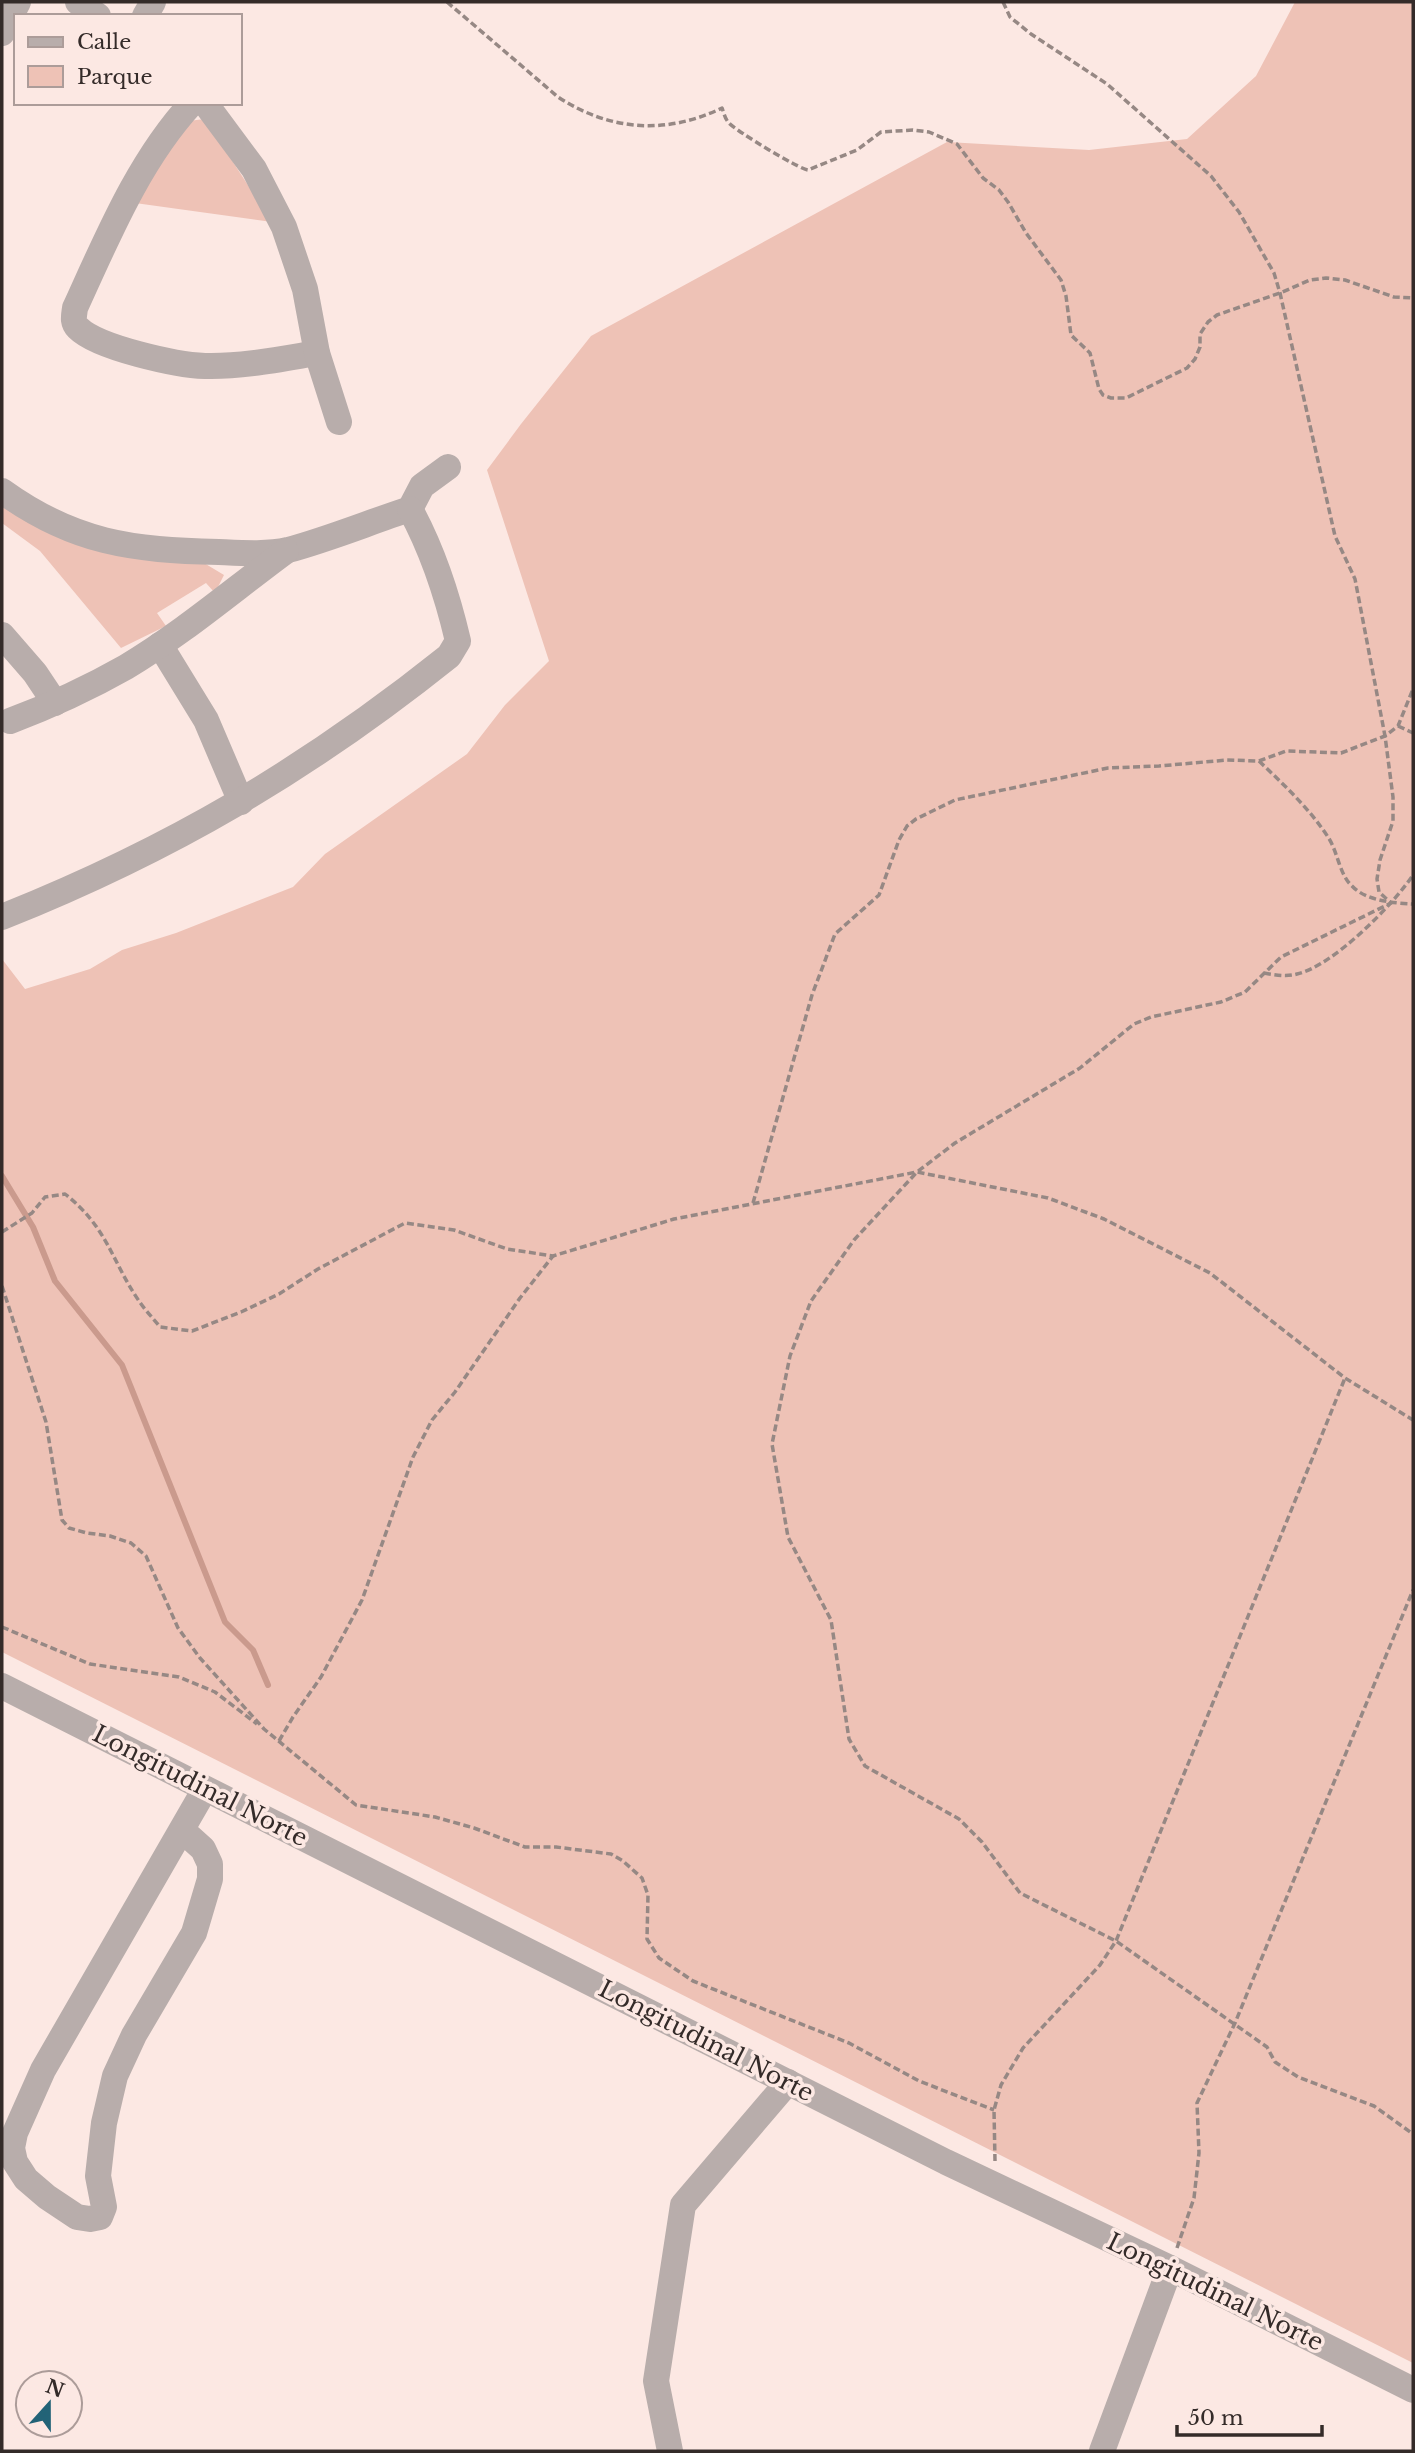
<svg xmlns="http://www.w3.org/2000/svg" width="1415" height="2453" viewBox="0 0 1415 2453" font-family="'Libre Baskerville',serif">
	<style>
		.green { fill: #eec2b6 }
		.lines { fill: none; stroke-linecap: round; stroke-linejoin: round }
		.stream { stroke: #ca9a8d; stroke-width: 6 }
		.path { stroke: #968884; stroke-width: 3.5; stroke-dasharray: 7 3.5; stroke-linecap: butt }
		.minor { stroke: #b8adab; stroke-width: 26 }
		.labels { text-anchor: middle; stroke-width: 7; stroke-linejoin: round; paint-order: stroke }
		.street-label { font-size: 24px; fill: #342b29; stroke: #fce8e3 }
	</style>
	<rect width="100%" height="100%" fill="#fce8e3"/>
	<g class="green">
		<polygon points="1295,2 1413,2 1413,2363 2,1652 2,959 25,989 90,969 122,950 176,933 293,887 325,854 467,754 505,705 549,661 487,470 521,424 591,336 947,142 1089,150 1187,139 1256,76"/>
		<polygon points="205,119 272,222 135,203 188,121"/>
		<polygon points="2,503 204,563 224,575 215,593 206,583 157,613 166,626 121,648 40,551 2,523"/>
	</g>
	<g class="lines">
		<polyline class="stream" points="2,1176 33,1227 55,1281 122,1365 225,1622 253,1650 268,1685"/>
		<g class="path">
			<path d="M 447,2 L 558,97 C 610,131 666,135 722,108 C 724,113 725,119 729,123 C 736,131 799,169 808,170 L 857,150 L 881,132 L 913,130 L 929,132 L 957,144 L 983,178 L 999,190 L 1008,202 L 1026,233 L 1061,280 L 1066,296 L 1071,335 L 1090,353 L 1099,389 L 1103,395 L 1111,398 L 1126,398 L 1187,368 L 1195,359 L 1200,347 L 1200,334 L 1208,322 L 1217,315 L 1280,293 L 1310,280 L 1326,278 L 1345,280 L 1394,297 L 1413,298"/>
			<polyline points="1003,2 1010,17 1031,34 1107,84 1211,176 1239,212 1274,273 1280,293 1335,536 1355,579 1385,736 1393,797 1393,821 1380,860 1377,879 1379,892 1391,903 1281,957 1245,992 1221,1002 1151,1017 1134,1024 1080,1068 955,1143 917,1172 854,1240 811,1301 790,1356 772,1444 788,1537 831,1620 849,1739 865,1766 959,1819 982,1842 1020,1893 1116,1941 1267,2047 1275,2062 1298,2077 1374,2106 1413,2134"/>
			<polyline points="1398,726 1413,733"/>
			<path d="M 1259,761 C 1284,785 1309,808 1328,837 C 1338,852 1339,874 1352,886 C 1366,901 1394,903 1413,904"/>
			<path d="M 1264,973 C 1275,975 1287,977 1297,974 C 1333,966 1393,905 1413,875"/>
			<polyline points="753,1203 812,995 835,934 879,895 899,840 907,826 916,819 955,800 1108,768 1159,766 1227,760 1259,761 1286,751 1341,753 1385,736 1398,726 1413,689"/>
			<path d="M 2,1232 L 32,1213 L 45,1197 L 65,1194 C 108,1228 111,1260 139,1301 C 145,1310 153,1318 160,1327 L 192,1331 L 241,1312 L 279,1294 L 318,1269 L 405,1223 L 454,1230 L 507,1249 L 553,1256 L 674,1219 L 917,1172 L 1048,1198 L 1104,1219 L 1210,1273 L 1345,1378 L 1413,1420"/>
			<polyline points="2,1286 46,1422 62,1520 69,1528 87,1533 110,1536 131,1543 146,1556 178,1628 200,1658 264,1729 356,1805 435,1817 474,1828 525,1847 556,1847 611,1854 623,1861 642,1878 648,1895 647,1939 659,1958 693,1981 849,2043 919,2081 994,2110"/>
			<polyline points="2,1627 90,1664 179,1677 215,1692 257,1724"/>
			<polyline points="279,1741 293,1717 321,1677 362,1600 413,1457 432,1420 455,1392 520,1298 553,1256"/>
			<polyline points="995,2161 994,2110 1001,2085 1023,2048 1100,1965 1116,1941 1345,1378"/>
			<polyline points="1177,2248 1194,2198 1199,2153 1197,2103 1235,2023 1413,1590"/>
		</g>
		<g class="minor">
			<polyline points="78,2 98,16"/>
			<polyline points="145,16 153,2"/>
			<polyline points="2,33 18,2"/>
			<path d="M 192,103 C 139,160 107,238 75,308 C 74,316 72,322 78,328 C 98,348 177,365 205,366 C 242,367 281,359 317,353"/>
			<polyline points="205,103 254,169 284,227 305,289 317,353 339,422"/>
			<path d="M 2,491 C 74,543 132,550 219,552 C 240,553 267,555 288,550 C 329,539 370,522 410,509 L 422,486 L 448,467"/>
			<polyline points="2,635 35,673 55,703"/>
			<polyline points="160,645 206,720 241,802"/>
			<path d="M 10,721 C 50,706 89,688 126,667 C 183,633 233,590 286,551"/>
			<path d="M 2,917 C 170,850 308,769 449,656 L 458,641 C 447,594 433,551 410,509"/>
			<polyline points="2,1686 946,2162 1170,2268 1413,2390"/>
			<polyline points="183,1831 203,1849 210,1864 210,1879 194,1933 134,2035 115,2076 104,2123 98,2176 104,2207 100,2217 90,2219 77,2217 47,2197 26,2179 15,2162 12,2148 15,2133 43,2070 205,1789"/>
			<polyline points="670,2451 656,2381 683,2205 788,2082"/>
			<polyline points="1102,2451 1170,2268"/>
		</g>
	</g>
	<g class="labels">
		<g class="street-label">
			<text transform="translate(200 1786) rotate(27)" y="8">Longitudinal Norte</text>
			<text transform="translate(706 2041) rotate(27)" y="8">Longitudinal Norte</text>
			<text transform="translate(1215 2292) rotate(26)" y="8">Longitudinal Norte</text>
		</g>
	</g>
	<rect width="1415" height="2453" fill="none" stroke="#342b29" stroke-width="7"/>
	<rect x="14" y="14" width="228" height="91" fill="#fce8e3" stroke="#ac9c99" stroke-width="2"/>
	<rect x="28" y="37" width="35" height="10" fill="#b8adab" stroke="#ac9c99" stroke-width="2"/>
	<text x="77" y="49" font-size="21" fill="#342b29">Calle</text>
	<rect x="28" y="66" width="35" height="21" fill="#eec2b6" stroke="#ac9c99" stroke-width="2"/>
	<text x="77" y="84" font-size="21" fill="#342b29">Parque</text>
	<g transform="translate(49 2404) rotate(21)"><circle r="33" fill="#fce8e3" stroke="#ac9c99" stroke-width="2"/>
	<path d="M0-5L12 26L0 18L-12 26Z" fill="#226377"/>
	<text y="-10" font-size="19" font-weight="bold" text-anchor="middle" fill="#342b29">N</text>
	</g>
	<path d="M1177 2425v10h145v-10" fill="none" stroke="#342b29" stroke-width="3.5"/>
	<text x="1188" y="2425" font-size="21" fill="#342b29" stroke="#fce8e3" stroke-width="5" paint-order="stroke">50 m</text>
</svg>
